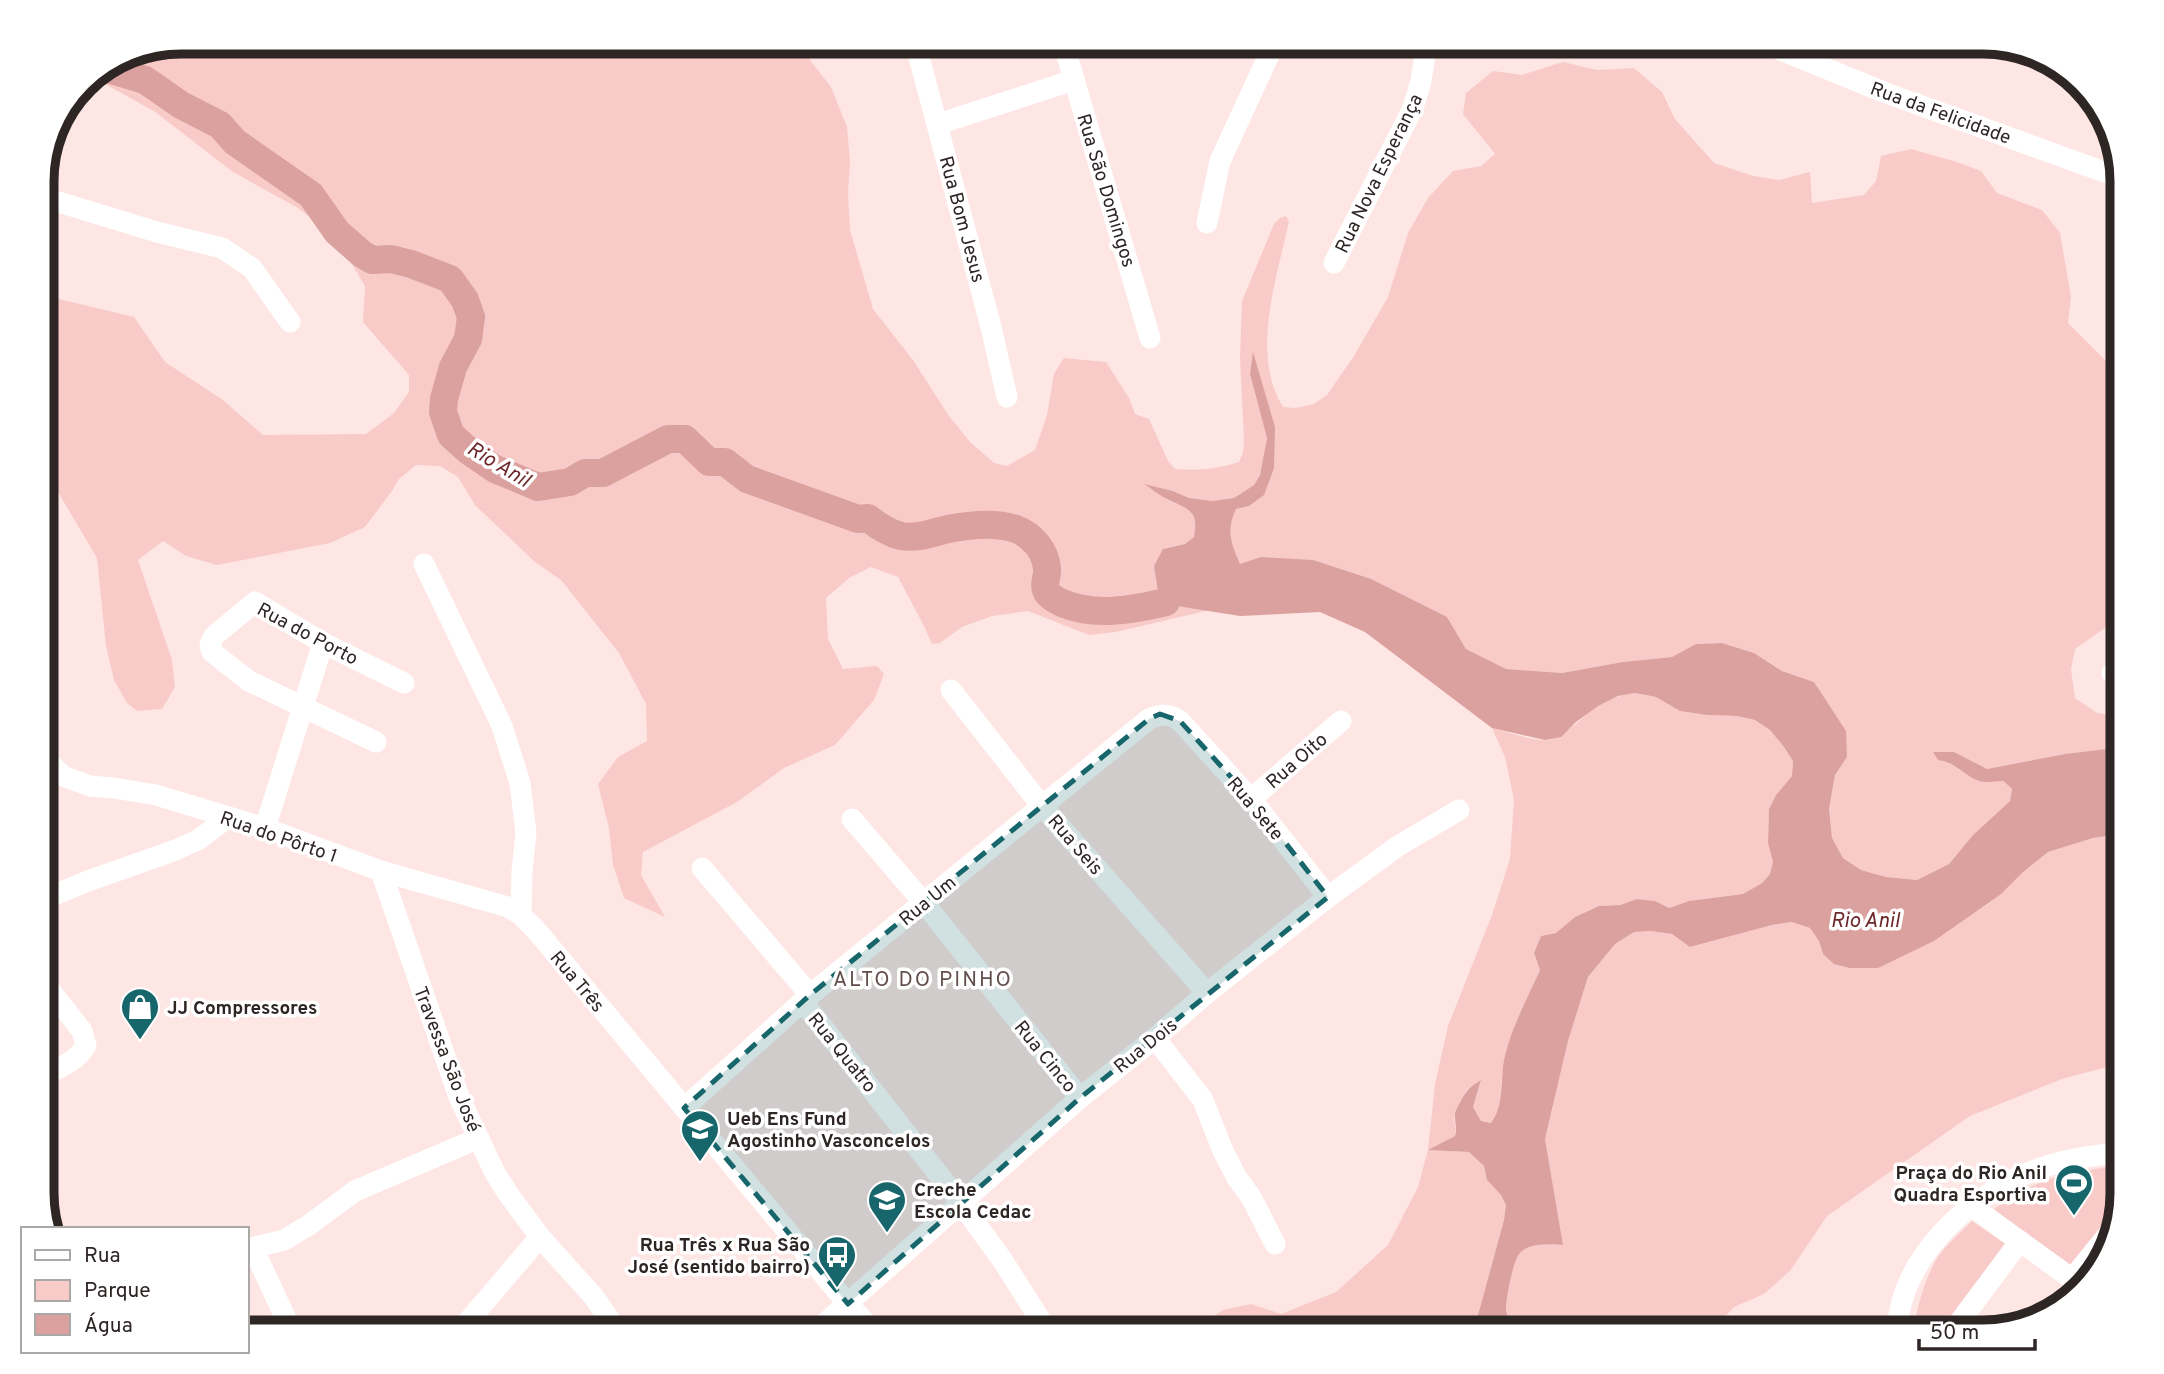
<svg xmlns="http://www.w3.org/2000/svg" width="2164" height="1374" viewBox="0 0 2164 1374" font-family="Overpass,sans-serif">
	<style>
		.green { fill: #f8cbc9 }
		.water { fill: #daa19f }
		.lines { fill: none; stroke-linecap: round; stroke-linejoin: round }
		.river { stroke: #daa19f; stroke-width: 28 }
		.minor { stroke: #fff; stroke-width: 21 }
		.marked { fill: #17666b; fill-opacity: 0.2; stroke: #17666b; stroke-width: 5; stroke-dasharray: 14 9; stroke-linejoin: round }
		.labels { text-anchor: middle; stroke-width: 7; stroke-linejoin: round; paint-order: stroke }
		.street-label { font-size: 19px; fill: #2e2525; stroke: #fff }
		.poi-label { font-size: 19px; font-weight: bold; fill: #2e2525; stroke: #fff; text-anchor: start }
		.water-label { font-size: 21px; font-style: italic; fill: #6d282a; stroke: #fff }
		.neighbourhood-label { font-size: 21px; letter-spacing: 2px; fill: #624e4d; stroke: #fff }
		.rim { fill: none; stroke: #2e2525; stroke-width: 9 }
	</style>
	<rect width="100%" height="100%" fill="#fee6e4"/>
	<g class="green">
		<path d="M 181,42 L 796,42 L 831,87 L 847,127 L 850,161 L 848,194 L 850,230 L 873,309 L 913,360 L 949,416 L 970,442 L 994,463 L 1007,466 L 1035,450 L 1047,415 L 1054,374 L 1064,358 L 1106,362 L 1129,398 L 1135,414 L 1149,419 L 1168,461 L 1175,469 C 1198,471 1217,469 1239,462 L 1243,453 L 1244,440 L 1240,359 L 1242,301 L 1274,224 L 1280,218 L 1286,216 L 1289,221 C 1277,277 1250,355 1283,407 L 1295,408 L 1314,404 L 1327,395 L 1354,356 L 1388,297 L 1408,233 L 1428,198 L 1453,171 L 1481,166 L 1495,154 L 1463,114 L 1466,93 L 1493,71 L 1522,75 L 1563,62 L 1597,70 L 1634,68 L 1662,92 L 1675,119 L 1714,163 L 1753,176 L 1779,180 L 1810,172 L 1812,203 L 1864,195 L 1876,181 L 1881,156 L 1911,149 L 1957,162 L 1981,171 L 1997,193 L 2042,210 L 2060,233 L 2071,297 L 2068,323 L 2122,377 L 2122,616 L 2075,649 L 2071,669 L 2075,698 L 2097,713 L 2122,717 L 2122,747 L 2065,754 L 1987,769 L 1974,764 L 1949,761 C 1968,777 1978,782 2002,781 L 2012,789 L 2010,801 L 1973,835 L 1949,864 L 1917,880 L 1886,877 L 1861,870 L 1843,858 L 1832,838 L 1829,809 L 1835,775 L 1847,757 L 1814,682 L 1782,671 L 1754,653 L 1722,643 L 1696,644 L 1672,657 L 1623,662 L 1562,673 L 1505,669 L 1466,649 L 1447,617 L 1262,557 L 1240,565 C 1231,543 1226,531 1236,509 L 1249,506 L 1274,468 L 1262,385 L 1253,354 L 1250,374 L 1267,437 L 1260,475 L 1254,485 L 1234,498 L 1213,501 L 1189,498 L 1173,491 L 1147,485 C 1154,490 1162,497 1170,501 C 1191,510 1199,511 1195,536 L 1185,544 L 1163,549 L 1177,606 L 1210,610 L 1116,632 L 1089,635 L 1028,611 L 992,616 L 962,627 L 940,643 L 932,644 L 924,626 L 898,577 L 871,567 L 849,578 L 826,598 L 828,639 L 843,669 L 877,666 L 884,674 L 874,700 L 835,745 L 784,768 L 737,802 L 643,852 L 641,875 L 665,917 L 624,898 L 613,865 L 609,828 L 598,784 L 618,757 L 647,741 L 646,704 L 619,653 L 561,580 L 535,562 L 475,505 L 458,477 L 440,466 L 416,465 L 398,480 L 392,491 L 365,527 L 330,543 L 217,565 L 186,556 L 163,541 L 138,560 L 172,660 L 175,687 L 162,709 L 137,711 L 127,703 L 114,680 L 106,646 L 97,558 L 42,465 L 42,295 L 134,317 L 165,362 L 223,400 L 263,435 L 366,434 L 394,413 L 409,392 L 409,375 L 363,322 L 365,286 L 346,254 L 324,228 L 298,208 L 233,172 L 154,111 L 92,77 L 128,52 Z"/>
		<path d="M 1635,693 L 1656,697 L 1680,711 L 1707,715 L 1737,716 L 1755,720 L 1770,730 L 1784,747 L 1793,761 L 1792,776 L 1776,795 L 1769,809 L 1768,843 L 1773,862 L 1770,874 L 1762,883 L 1743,894 L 1689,901 L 1669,908 L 1655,901 L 1637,899 L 1620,905 L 1599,906 L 1575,917 L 1556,933 L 1541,936 L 1534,953 L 1540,970 C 1527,999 1512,1029 1504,1061 C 1499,1081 1505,1106 1492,1123 L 1481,1121 L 1473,1107 L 1481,1081 C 1477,1084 1469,1087 1466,1091 C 1463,1095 1454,1115 1454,1119 C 1455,1126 1457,1128 1455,1136 L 1430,1150 L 1469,1152 L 1484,1166 L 1487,1180 L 1501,1195 L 1506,1205 L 1504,1220 L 1478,1315 L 1480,1332 L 1198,1332 L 1199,1326 L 1223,1310 L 1251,1304 L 1281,1314 L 1336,1292 L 1388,1245 L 1418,1187 L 1428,1150 L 1435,1084 L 1448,1026 L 1492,915 L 1510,859 L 1514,800 L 1505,757 L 1492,728 C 1507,732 1530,740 1545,740 C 1563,740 1583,715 1599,705 C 1611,698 1622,695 1635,693 Z"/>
		<path d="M 2122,834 L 2122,1063 L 2062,1079 L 1970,1116 L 1827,1216 L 1790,1271 L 1764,1294 L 1734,1307 L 1711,1332 L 1521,1332 C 1515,1326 1507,1318 1506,1310 C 1506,1298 1513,1259 1521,1252 C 1532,1242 1549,1245 1563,1245 L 1545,1139 L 1568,1041 L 1588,977 L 1615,944 L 1634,932 L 1651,931 L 1672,934 L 1691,947 L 1772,925 L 1792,922 L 1810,928 L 1819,941 L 1823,954 L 2023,872 L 2048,852 L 2093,838 Z"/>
		<path d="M 2110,1167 L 2122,1167 L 2122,1194 L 2116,1212 L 2071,1270 L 1994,1209 C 2034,1180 2061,1173 2110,1167 Z"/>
		<path d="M 1972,1221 L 2007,1245 L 1942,1332 L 1916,1332 L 1913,1330 C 1918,1306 1924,1279 1938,1257 C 1947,1244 1961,1232 1972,1221 Z"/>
	</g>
	<path class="water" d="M 1253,352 L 1275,427 L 1274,468 L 1264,495 L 1249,506 L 1236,509 C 1226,531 1231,543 1240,564 L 1261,557 L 1313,560 L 1371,579 L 1447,617 L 1466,649 L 1506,669 L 1562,673 L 1623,662 L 1672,657 L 1696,644 L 1722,643 L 1754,653 L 1782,671 L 1814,682 L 1846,731 L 1847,757 L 1835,775 L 1829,809 L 1832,838 L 1843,858 L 1861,870 L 1886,877 L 1917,880 L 1949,864 L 1973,835 L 2010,801 L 2012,789 L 2003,781 C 1995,781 1986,783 1979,781 C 1963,775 1956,762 1938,760 L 1933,752 L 1954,752 L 1987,769 L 2065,754 L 2122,747 L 2122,834 L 2093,838 L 2048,852 L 2023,872 L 2001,894 L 1934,941 L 1878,968 L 1850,968 L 1834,964 L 1823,954 L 1819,941 L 1810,928 L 1792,922 L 1772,925 L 1690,947 L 1672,934 L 1651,931 L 1634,932 L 1615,944 L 1588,977 L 1568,1041 L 1545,1139 L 1563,1245 C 1550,1245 1532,1242 1521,1252 C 1513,1259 1506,1298 1506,1310 C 1507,1318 1515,1326 1521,1332 L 1480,1332 L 1478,1315 L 1504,1220 L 1506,1205 L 1501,1195 L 1487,1180 L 1484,1166 L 1469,1152 L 1428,1150 L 1455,1136 C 1458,1127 1454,1122 1455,1114 C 1455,1111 1465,1092 1468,1090 C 1471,1086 1477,1083 1481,1080 L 1473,1107 L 1481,1121 L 1491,1123 C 1503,1108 1501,1085 1503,1066 C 1508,1034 1527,999 1540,970 L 1534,953 L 1541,936 L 1556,933 L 1575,917 L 1599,906 L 1620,905 L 1637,899 L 1655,901 L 1669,908 L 1689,901 L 1743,894 L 1762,883 L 1770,874 L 1773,862 L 1768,843 L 1769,809 L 1776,795 L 1792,776 L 1793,761 L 1784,747 L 1770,730 L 1755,720 L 1737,716 L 1707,715 L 1680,711 L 1656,697 L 1635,693 L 1618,696 L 1598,706 L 1576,722 L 1561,737 L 1545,740 L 1492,728 L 1365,632 L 1320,612 L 1240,616 L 1177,606 L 1166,602 L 1158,591 L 1154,566 L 1163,549 L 1185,544 L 1194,537 C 1199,510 1189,510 1169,500 C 1160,496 1152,489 1144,484 L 1173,491 L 1189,498 L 1213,501 L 1234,498 L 1254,485 L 1260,475 L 1267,438 L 1250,374 Z"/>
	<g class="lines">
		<path class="river" d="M 105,68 L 145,80 L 181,105 L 220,125 L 235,142 L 311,195 L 337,232 L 362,254 L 372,260 L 391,259 L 411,264 L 450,279 L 465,300 L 471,317 L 468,339 L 453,367 L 444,399 L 443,412 L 451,435 L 470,452 L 495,469 L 538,487 L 570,482 L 585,473 L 603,473 L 668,439 L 685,439 L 709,462 L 725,462 L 747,479 L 858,519 L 868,518 C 878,526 888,533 901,536 C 916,539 932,533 948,529 C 968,525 996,522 1016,529 C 1032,535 1046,551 1047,569 C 1048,576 1043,583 1046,590 C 1048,596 1056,600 1062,603 C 1095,617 1132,610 1166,602"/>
		<g class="minor">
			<polyline points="915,42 991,327 1007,397"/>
			<polyline points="1063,42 1150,338"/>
			<polyline points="1761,42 1886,93 2121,178"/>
			<polyline points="938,124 1074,80"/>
			<polyline points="42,197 157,232 222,248 252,268 290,322"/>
			<polyline points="1207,223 1220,161 1275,42"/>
			<polyline points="1334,263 1413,108 1421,81 1427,42"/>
			<polyline points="424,564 502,726 520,783 526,833 522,871 521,915"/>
			<polyline points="2112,673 2122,671"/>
			<polyline points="951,690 1041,805 1207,993"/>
			<polyline points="376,742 249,681 212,652 210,645 214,636 255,602 323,643 404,683"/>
			<polyline points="42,756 63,776 90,786 114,788 156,795 265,828 381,871 508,907 521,915 536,930 848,1304 874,1332"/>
			<polyline points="1251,799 1341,721"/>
			<polyline points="852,819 924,903 1080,1098"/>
			<polyline points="265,828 323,643"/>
			<polyline points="702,868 810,995"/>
			<polyline points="381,871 459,1097 495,1173 509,1195 540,1237 594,1297 618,1332"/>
			<polyline points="42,900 88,881 173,851 198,840 227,818"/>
			<path d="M 42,980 L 82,1031 L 86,1045 C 77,1062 59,1068 42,1076"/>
			<polyline points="803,1002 961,1203 1003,1261 1048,1332"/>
			<polyline points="1155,1038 1203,1100 1223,1151 1237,1178 1251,1197 1275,1244"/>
			<path d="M 684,1108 L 810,995 L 1149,719 C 1161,714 1170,713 1180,721 L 1251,799 L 1328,897"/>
			<polyline points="1971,1206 2082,1286"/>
			<polyline points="253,1248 292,1332"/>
			<polyline points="247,1249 284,1240 309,1225 355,1191 479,1138"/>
			<polyline points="2072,1279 2110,1232"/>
			<polyline points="459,1332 540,1237"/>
			<polyline points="815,1332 1080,1098 1155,1038 1207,993 1328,897 1398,846 1459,810"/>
			<path d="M 1897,1332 C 1900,1257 1971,1193 2038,1169 C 2065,1159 2093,1155 2122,1153"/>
			<polyline points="1952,1332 2020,1241"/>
		</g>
	</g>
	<path class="marked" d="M 1160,714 L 1180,721 L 1251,799 L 1328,897 L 1080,1098 L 848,1304 L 684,1108 L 810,995 L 1149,719 Z"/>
	<defs>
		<symbol id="shop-pin" viewBox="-11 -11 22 30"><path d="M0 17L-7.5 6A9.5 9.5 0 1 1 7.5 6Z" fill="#17666b" stroke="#fff"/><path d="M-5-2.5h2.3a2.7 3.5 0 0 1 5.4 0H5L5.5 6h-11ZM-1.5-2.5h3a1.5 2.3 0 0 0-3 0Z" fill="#fff"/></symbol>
		<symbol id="school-pin" viewBox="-11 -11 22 30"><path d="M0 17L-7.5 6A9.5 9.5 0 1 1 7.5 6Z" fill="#17666b" stroke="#fff"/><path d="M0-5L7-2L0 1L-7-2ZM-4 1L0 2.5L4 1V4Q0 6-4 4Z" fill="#fff"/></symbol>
		<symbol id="stadium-pin" viewBox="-11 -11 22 30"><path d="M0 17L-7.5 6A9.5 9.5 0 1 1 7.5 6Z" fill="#17666b" stroke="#fff"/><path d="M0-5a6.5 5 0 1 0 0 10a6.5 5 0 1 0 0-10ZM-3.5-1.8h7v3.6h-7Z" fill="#fff"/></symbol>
		<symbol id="bus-pin" viewBox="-11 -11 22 30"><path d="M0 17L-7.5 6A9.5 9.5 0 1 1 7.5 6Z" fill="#17666b" stroke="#fff"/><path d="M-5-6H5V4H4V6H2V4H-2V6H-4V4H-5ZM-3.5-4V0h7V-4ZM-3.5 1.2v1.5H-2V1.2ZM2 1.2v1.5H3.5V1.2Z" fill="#fff"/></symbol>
	</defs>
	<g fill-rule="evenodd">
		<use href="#shop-pin" x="118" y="985" width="44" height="60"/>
		<use href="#school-pin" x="678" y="1107" width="44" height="60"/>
		<use href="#stadium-pin" x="2052" y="1161" width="44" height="60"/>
		<use href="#school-pin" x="865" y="1178" width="44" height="60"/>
		<use href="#bus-pin" x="815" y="1233" width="44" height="60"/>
	</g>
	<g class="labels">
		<g class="street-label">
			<text transform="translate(1941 112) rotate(20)" y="7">Rua da Felicidade</text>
			<text transform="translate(1378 173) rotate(-64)" y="7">Rua Nova Esperança</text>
			<text transform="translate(1107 190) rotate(73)" y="7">Rua São Domingos</text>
			<text transform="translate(963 219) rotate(75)" y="7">Rua Bom Jesus</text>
			<text transform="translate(308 633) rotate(28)" y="7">Rua do Porto</text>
			<text transform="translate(1296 760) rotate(-41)" y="7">Rua Oito</text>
			<text transform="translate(1256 808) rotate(50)" y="7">Rua Sete</text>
			<text transform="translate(279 836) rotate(19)" y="7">Rua do Pôrto 1</text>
			<text transform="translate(1076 844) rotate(49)" y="7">Rua Seis</text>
			<text transform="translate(927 900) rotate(-39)" y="7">Rua Um</text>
			<text transform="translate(578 981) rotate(50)" y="7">Rua Três</text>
			<text transform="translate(1145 1045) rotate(-39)" y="7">Rua Dois</text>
			<text transform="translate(843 1052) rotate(51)" y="7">Rua Quatro</text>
			<text transform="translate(1046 1056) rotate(51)" y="7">Rua Cinco</text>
			<text transform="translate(448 1059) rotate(69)" y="7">Travessa São José</text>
		</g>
		<g class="poi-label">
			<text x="167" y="1014">JJ Compressores</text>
			<text x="727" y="1125">Ueb Ens Fund<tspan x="727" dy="22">Agostinho Vasconcelos</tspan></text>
			<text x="2047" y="1179" text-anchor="end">Praça do Rio Anil<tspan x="2047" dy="22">Quadra Esportiva</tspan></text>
			<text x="914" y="1196">Creche<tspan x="914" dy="22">Escola Cedac</tspan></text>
			<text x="810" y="1251" text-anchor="end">Rua Três x Rua São<tspan x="810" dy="22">José (sentido bairro)</tspan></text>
		</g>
		<g class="water-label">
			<text transform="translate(499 464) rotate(31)" y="7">Rio Anil</text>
			<text x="1865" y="927">Rio Anil</text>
		</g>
		<g class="neighbourhood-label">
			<text x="923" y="986">ALTO DO PINHO</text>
		</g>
	</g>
	<path d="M0 0H2164V1374H0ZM181 54H1983A127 127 0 0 1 2110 181V1193A127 127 0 0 1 1983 1320H181A127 127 0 0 1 54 1193V181A127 127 0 0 1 181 54Z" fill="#fff" fill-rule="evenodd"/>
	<path class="rim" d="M181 54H1983A127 127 0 0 1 2110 181V1193A127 127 0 0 1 1983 1320H181A127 127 0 0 1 54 1193V181A127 127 0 0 1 181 54Z"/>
	<rect x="21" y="1227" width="228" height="126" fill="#ffffff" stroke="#aba8a8" stroke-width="2"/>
	<rect x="35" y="1250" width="35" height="10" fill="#ffffff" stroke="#aba8a8" stroke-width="2"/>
	<text x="84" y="1262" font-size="21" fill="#2e2525">Rua</text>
	<rect x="35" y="1280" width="35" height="21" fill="#f8cbc9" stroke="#aba8a8" stroke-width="2"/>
	<text x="84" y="1297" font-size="21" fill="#2e2525">Parque</text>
	<rect x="35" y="1314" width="35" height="21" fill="#daa19f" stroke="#aba8a8" stroke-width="2"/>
	<text x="84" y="1332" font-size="21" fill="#2e2525">Água</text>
	<path d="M1919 1339v10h116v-10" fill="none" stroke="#2e2525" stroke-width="3.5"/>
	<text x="1930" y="1339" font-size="21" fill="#2e2525" stroke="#ffffff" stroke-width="5" paint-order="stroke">50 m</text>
</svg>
